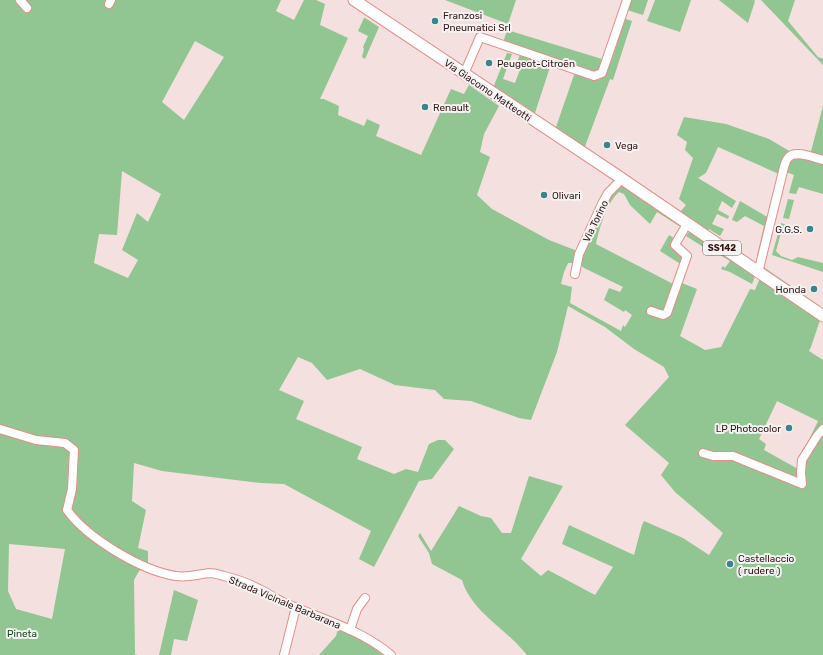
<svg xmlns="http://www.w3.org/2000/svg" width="823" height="655" viewBox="0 0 823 655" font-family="Rubik,sans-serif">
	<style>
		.green { fill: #91c591; fill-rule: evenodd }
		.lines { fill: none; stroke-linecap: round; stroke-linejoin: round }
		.minor-casing { stroke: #e68e88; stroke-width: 10 }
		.major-casing { stroke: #e68e88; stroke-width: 13 }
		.minor { stroke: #fff; stroke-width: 8 }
		.major { stroke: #fff; stroke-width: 11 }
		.poi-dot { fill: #3c848b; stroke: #f3f3f3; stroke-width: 1.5 }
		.labels { text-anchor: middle; stroke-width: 4; stroke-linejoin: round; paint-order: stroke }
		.shield { fill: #f3f3f3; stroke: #715a58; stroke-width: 1 }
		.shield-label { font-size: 9px; font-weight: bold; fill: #391816 }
		.poi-label { font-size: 10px; fill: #391816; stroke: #f3f3f3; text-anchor: start }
		.street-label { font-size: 10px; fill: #391816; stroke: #f3f3f3 }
		.park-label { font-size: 10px; fill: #1a4c1e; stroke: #f3f3f3 }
	</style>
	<rect width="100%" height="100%" fill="#f4e0de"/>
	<g class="green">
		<path d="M 0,0 L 281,0 L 276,11 L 294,20 L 304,0 L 316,0 L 325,4 L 320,25 L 348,38 L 320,99 L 324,99 L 339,106 L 338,115 L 364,126 L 367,119 L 380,125 L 376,136 L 421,155 L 451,89 L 464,94 L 469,85 L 499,106 L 484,134 L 480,152 L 490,157 L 477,195 L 492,209 L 549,240 L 580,252 L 610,194 L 621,184 L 681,224 L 679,226 L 657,212 L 650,224 L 630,205 L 624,194 L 619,192 C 607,202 599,229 596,244 L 675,285 L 682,283 L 697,289 L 680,336 L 705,350 L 721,347 L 750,289 L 755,290 L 760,278 L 820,320 L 811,347 L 809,351 L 823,360 L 823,427 L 805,448 L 818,421 L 777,401 L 759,439 L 766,444 L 764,450 L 798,469 L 823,433 L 823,655 L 527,655 C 522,650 518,644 512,639 C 494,622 469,605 462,580 L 432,564 L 429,553 L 418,536 L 420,533 L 431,551 L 459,506 L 481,516 L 491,518 L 502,533 L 511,533 L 529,476 L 563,486 L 521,559 L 541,576 L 548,570 L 595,595 L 613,567 L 562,544 L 569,525 L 634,555 L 642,525 L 644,521 L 683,538 L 709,555 L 723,533 L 675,492 L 661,475 L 669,463 L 625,425 L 669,377 L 664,367 L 634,349 L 605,327 L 568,306 L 557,352 L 531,420 L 519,418 L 471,401 L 444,399 L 435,390 L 395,385 L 360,369 L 327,380 L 312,363 L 298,357 L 279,390 L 304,401 L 296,419 L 362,447 L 357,459 L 394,474 L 406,469 L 418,472 L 429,444 L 438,440 L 445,440 L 454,449 L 432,479 L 419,481 L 374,567 L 359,559 L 371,531 L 284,484 L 261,483 L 162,471 L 134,463 L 132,501 L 146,510 L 138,548 L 148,551 L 148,566 L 139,571 L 134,580 L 135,654 L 137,655 L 0,655 ZM 195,41 L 224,57 L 184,120 L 162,102 ZM 122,171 L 161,194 L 148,222 L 137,213 L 122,250 L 138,260 L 128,278 L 94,263 L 99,234 L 117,235 ZM 568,263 L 578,263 L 584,268 L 623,287 L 620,292 L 609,288 L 604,300 L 624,312 L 625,310 L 632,315 L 625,327 L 623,325 L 621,331 L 570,303 L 572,287 L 561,284 L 564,272 ZM 9,544 L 65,549 L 52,619 L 16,609 L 8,591 Z"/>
		<polygon points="445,0 516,0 508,24"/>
		<polygon points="630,0 648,0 643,15 627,10"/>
		<polygon points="655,0 691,0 680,32 647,21"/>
		<polygon points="719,0 754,0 755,1 748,23"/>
		<polygon points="761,0 795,0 788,21 818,57 823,59 823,65"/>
		<polygon points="364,18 365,18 379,27 365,59 362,57 364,49 363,47 368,36 358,31"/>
		<path d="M 623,18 L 632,21 L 613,80 L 610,79 L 584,149 L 555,130 L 575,72 L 598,80 C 612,74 619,33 623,18 Z"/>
		<polygon points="507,30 602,59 597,75 502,46"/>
		<polygon points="507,53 512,54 503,79 515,83 521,67 516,66 520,54 551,64 534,116 493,88"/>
		<polygon points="823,106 823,159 810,155"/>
		<polygon points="684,117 726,124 769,139 791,152 779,174 718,147 706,173 698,178 736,201 732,208 722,201 718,210 729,216 728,219 717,214 712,224 724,229 720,236 709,229 706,232 670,207 671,205 681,211 686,205 679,199 693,158 685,150 687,142 677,135"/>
		<polygon points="794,157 823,162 823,194 799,187 796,194 789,193 794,175 786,172 791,159"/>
		<polygon points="788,199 794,200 789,219 783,218"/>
		<polygon points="740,201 769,218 758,257 757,256 764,226 745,216 737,222 732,220"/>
		<polygon points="781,223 787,225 786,228 782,229 776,251 781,256 792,260 798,257 823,263 823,272 772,255"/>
		<polygon points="689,232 756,274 752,284 730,272 721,269 723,266 725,268 730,261 715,252 712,256 707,252 708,250 686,236"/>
		<path d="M 669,235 C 680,241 684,254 682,265 L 660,251 Z"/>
		<polygon points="762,266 820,306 819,308 761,269"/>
		<polygon points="174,590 198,600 187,641 174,639 171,655 159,655"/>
		<polygon points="339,625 391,655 319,655 336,636"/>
	</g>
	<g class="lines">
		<defs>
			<g id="minor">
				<polyline points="20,0 27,8"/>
				<polyline points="109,4 111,0"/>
				<polyline points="464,74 480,37 594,76 602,73 627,0"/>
				<path d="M 758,273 L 784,167 C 785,164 786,160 788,158 C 795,149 815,158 823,160"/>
				<polyline points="575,274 579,254 602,204 608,193 622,179"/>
				<polyline points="651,311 663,315 667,313 687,256 675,245 677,241 687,224"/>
				<path d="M 0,429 L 36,440 L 65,443 L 74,450 L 72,489 L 67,510 C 87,538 142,571 176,576 C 188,578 198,574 210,573 C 214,573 220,575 224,576 C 236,579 248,583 259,589 C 268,593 276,599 285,603 C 321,619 360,629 391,655"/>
				<polyline points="703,453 713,456 733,456 802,484 801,473 802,460 817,436 823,429"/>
				<polyline points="350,630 357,609 365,598"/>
				<polyline points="284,655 296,607"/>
			</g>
			<polyline id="major" points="354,0 615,174 823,316"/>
		</defs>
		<use href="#minor" class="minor-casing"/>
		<use href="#major" class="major-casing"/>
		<use href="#minor" class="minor"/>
		<use href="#major" class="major"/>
	</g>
	<g class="poi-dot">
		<circle cx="435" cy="21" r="4"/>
		<circle cx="489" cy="63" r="4"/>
		<circle cx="425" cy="107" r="4"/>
		<circle cx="607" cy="145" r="4"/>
		<circle cx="544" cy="195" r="4"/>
		<circle cx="810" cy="229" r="4"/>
		<circle cx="814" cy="289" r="4"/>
		<circle cx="789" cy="428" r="4"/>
		<circle cx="730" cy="564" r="4"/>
	</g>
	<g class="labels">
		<rect class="shield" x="703" y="241" width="38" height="14" rx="3"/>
		<g class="shield-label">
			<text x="722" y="251">SS142</text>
		</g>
		<g class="poi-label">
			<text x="443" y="19">Franzosi<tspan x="443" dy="12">Pneumatici Srl</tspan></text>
			<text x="497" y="67">Peugeot-Citroën</text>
			<text x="433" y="111">Renault</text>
			<text x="615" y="149">Vega</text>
			<text x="552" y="199">Olivari</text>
			<text x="802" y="233" text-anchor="end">G.G.S.</text>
			<text x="806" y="293" text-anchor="end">Honda</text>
			<text x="781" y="432" text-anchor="end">LP Photocolor</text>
			<text x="738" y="562">Castellaccio<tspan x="738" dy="12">( rudere )</tspan></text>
		</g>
		<g class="street-label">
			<text transform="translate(488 90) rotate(34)" y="4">Via Giacomo Matteotti</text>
			<text transform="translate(595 221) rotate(-64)" y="4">Via Torino</text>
			<text transform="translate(285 602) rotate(23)" y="4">Strada Vicinale Barbarana</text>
		</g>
		<g class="park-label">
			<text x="22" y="637">Pineta</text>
		</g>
	</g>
</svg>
